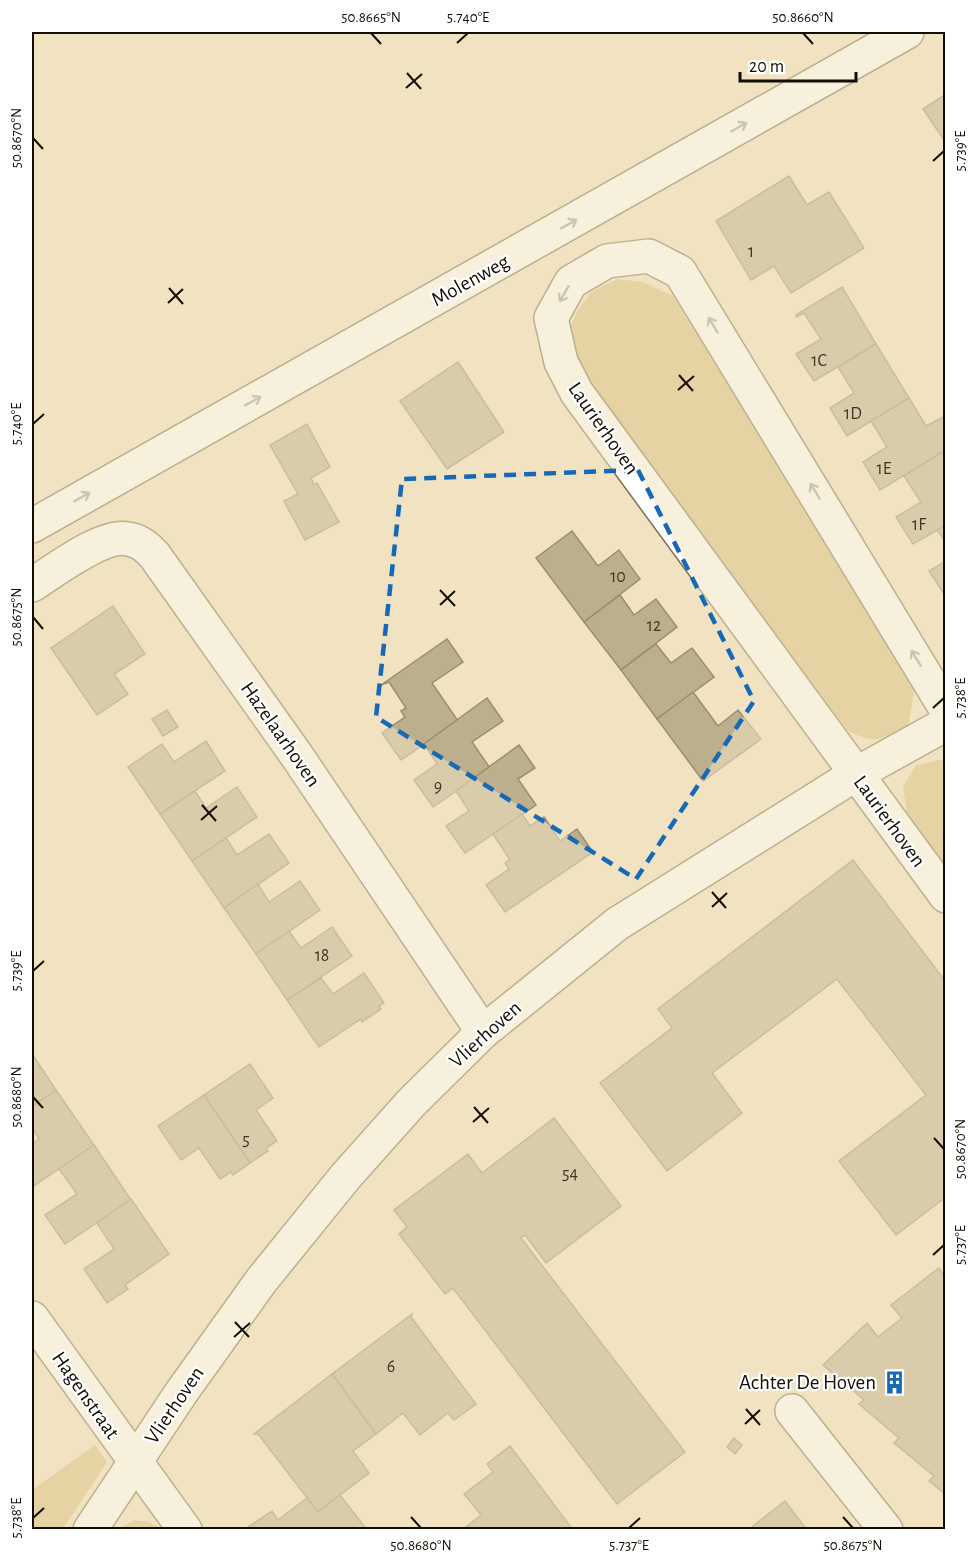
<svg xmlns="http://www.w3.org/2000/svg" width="977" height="1561" viewBox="0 0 977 1561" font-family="'Alegreya Sans',sans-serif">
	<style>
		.green { fill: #d7bf82 }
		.building { fill: #bcaf8e; stroke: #9b8e6e; stroke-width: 1.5 }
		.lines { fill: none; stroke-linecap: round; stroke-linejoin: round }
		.minor-casing { stroke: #7c7051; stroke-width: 36 }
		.minor { stroke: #fff; stroke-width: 33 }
		.oneway { stroke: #a09f9a }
		.marked { fill: none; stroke: #1669b7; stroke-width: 4.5; stroke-dasharray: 12 8; stroke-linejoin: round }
		.ticks { fill: none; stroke: #120e03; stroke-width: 2 }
		.labels { text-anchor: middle; stroke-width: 4.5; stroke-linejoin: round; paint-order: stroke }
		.number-label { font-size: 18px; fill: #3c3626 }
		.street-label { font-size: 21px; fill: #120e03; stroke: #fff }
		.poi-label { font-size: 21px; fill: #120e03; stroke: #fff; text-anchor: end }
		.neatline { fill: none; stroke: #120e03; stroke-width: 2 }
		.ticks-label { font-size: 15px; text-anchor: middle; fill: #120e03 }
	</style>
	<rect width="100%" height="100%" fill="#f1e3c1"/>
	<g class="green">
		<path d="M 617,279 L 643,282 L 673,296 L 915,687 L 908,727 C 881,740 874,745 847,730 L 572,359 L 567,334 L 577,312 L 591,292 Z"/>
		<polygon points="944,759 946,760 945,866 907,814 903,787 916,765"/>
		<polygon points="95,1445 107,1462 63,1529 32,1529 32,1490"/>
		<polygon points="134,1520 148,1522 164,1529 119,1529"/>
	</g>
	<g class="building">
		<polygon points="946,94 946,143 923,109"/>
		<polygon points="789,176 807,205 829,192 864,248 791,293 774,266 751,280 716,221"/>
		<polygon points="842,287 876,344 814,381 796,354 821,339 804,313 797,317 796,315"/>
		<polygon points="876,344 909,398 847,436 830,408 854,393 838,367"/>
		<polygon points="458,362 504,432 447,469 400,401"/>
		<polygon points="909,398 926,426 943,417 946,421 946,450 880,490 863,462 887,447 871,421"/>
		<polygon points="307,424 330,467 311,478 314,485 317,483 339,522 305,540 284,501 298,494 270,445"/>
		<polygon points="942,452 946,457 946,525 913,544 896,517 921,502 904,476"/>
		<polygon points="946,525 946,543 937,530"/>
		<polygon points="572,531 598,566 619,550 640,579 584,622 536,558"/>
		<polygon points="946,561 946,597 929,571"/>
		<polygon points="620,595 634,615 656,599 677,627 621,670 584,622"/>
		<polygon points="113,606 145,654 114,674 128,694 97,715 51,648"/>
		<polygon points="447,639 463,662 432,683 458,721 401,760 382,733 405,717 401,711 406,708 389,682 381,685"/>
		<polygon points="656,644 671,663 692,648 714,677 657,719 621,670"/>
		<polygon points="693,692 718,726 738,710 761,739 703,781 657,719"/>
		<polygon points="487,698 503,721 472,742 490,768 433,807 414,780 437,764 424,744"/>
		<polygon points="167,710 178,727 163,736 152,719"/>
		<polygon points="206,741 225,771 160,814 128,767 162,744 174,762"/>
		<polygon points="519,745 535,768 518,779 536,805 465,853 446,826 469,811 456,791"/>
		<polygon points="237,787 257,817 192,861 160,814 195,791 206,808"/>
		<polygon points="522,814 530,826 544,817 560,841 577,829 593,852 505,912 486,885 509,869 505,863 510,860 493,834"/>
		<polygon points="269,834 289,863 224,908 192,861 226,838 237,855"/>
		<polygon points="853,860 946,982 946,1197 896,1235 839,1161 926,1095 837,979 712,1073 742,1113 667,1171 600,1083 672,1028 658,1009"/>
		<polygon points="300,881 320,910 256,954 224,908 258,884 269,902"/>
		<polygon points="332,927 352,956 287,1000 256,954 289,931 301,948"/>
		<polygon points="364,973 384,1003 379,1006 381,1009 362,1022 361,1019 319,1047 287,1000 321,978 333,994"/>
		<polygon points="32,1054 56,1090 32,1107"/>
		<polygon points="250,1064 273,1098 256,1110 277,1141 266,1148 268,1151 250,1163 204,1095"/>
		<polygon points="56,1090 94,1145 32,1187 32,1144 39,1139 32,1127 32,1107"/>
		<polygon points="204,1095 250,1163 233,1175 231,1172 220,1179 199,1148 181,1160 158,1126"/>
		<polygon points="554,1118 621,1206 546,1263 525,1235 521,1238 685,1452 617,1504 453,1288 445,1294 399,1234 407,1227 394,1210 468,1154 482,1173"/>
		<polygon points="94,1145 131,1200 65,1244 45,1215 77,1194 59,1169"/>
		<polygon points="131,1199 169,1254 125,1285 128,1289 107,1303 84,1269 114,1249 97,1223"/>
		<polygon points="939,1268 946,1279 946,1495 929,1481 934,1476 894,1443 899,1438 859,1404 864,1400 823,1365 867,1323 878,1337 902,1318 891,1305"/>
		<polygon points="412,1314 411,1317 476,1404 454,1420 448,1413 420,1435 403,1413 376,1434 332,1374"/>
		<polygon points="332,1374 376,1434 353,1451 369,1473 318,1512 258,1434 254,1434"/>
		<polygon points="734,1438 742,1445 735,1454 727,1447"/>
		<polygon points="510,1446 573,1530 462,1530 481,1515 464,1494 493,1472 487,1464"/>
		<polygon points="340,1495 367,1530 250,1530 248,1527 272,1511 278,1520 307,1498 318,1512"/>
		<polygon points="785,1501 807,1530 748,1530"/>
	</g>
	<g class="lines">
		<defs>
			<g id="minor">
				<polyline points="32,526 907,32"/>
				<path d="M 32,585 C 53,572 103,533 128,539 C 140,541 147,547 155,556 L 297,756 L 483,1032"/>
				<polyline points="946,709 680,272 649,256 607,261 571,282 551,318 561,362 577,393 946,896"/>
				<polyline points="32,1318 185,1530"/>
				<polyline points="792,1411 886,1530"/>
				<polyline points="90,1530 181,1393 261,1281 346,1176 412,1102 483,1032 617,924 856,774 946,724"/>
			</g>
		</defs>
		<use href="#minor" class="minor-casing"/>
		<use href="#minor" class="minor"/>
	</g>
	<defs><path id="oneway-shaft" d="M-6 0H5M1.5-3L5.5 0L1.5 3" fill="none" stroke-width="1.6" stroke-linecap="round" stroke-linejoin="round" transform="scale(1.5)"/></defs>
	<g class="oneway">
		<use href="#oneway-shaft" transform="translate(739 127) rotate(-30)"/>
		<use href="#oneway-shaft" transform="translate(569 224) rotate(-29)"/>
		<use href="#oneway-shaft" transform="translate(564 294) rotate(120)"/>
		<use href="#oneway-shaft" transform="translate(713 325) rotate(-121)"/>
		<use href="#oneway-shaft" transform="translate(253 401) rotate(-29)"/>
		<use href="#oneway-shaft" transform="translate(815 491) rotate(-121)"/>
		<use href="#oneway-shaft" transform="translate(82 497) rotate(-29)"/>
		<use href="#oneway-shaft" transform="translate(916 658) rotate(-121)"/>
	</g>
	<path d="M0 0H977V1561H0ZM 638,470 L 754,701 L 636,879 L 376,717 L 402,479 Z" fill="#f1e3c1" fill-opacity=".55" fill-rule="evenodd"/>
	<path class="marked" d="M 638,470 L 754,701 L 636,879 L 376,717 L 402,479 Z"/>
	<path class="ticks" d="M 371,33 L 381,44M 803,33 L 813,44M 457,43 L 468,33M 407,73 L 421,89M 406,88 L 422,74M 33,138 L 43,149M 933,161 L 944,151M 169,288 L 183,304M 168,303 L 183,289M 679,375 L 693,391M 678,390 L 694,376M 33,424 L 44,414M 440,590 L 455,606M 440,605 L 455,591M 33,617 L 43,629M 933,708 L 944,698M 202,805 L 216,821M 201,820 L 217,806M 712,892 L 726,908M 712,907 L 727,893M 33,971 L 44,961M 33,1097 L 43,1108M 474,1107 L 488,1123M 473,1122 L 489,1108M 934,1138 L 944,1149M 933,1255 L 944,1245M 235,1322 L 249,1337M 234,1337 L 250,1323M 746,1409 L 760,1425M 745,1424 L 760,1410M 411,1517 L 421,1528M 843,1517 L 853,1528M 33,1518 L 44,1508M 629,1528 L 640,1518"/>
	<defs>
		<symbol id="building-bare" viewBox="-9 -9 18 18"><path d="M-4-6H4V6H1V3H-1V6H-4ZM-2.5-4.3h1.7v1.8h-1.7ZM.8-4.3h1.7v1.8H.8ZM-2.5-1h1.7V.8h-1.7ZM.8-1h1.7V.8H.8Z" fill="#1669b7" stroke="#fff" stroke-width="2.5" paint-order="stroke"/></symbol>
	</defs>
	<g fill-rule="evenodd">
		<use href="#building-bare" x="878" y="1366" width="33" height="33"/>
	</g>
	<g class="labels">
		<g class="number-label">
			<text x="751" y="257">1</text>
			<text x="819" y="366">1C</text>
			<text x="853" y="419">1D</text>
			<text x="884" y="474">1E</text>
			<text x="919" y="530">1F</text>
			<text x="618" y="582">10</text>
			<text x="654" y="631">12</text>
			<text x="438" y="792">9</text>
			<text x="322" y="961">18</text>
			<text x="246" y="1145">5</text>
			<text x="570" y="1179">54</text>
			<text x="391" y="1372">6</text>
		</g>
		<g class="street-label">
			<text transform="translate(470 280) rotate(-29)" y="7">Molenweg</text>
			<text transform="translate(604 428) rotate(55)" y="7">Laurierhoven</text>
			<text transform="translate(281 734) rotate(55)" y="7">Hazelaarhoven</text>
			<text transform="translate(890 821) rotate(54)" y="7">Laurierhoven</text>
			<text transform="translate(485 1034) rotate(-42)" y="7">Vlierhoven</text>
			<text transform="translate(86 1395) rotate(55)" y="7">Hagenstraat</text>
			<text transform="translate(174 1405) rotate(-56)" y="7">Vlierhoven</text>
		</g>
		<g class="poi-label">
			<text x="876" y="1389">Achter De Hoven</text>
		</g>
	</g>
	<rect width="977" height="1561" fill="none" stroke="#ffffff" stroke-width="66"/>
	<path d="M740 72v9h116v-9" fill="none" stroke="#120e03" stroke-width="3"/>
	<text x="749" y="72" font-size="18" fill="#120e03" stroke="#ffffff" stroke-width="4.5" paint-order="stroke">20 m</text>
	<rect x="33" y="33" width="911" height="1495" class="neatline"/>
	<g class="ticks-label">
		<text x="371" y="22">50.8665°N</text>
		<text x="468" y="22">5.740°E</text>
		<text x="803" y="22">50.8660°N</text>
		<text transform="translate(16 138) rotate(-90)" y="5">50.8670°N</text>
		<text transform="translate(960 151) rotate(-90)" y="5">5.739°E</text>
		<text transform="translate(16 424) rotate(-90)" y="5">5.740°E</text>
		<text transform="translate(16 617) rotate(-90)" y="5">50.8675°N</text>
		<text transform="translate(960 698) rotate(-90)" y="5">5.738°E</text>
		<text transform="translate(16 971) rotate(-90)" y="5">5.739°E</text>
		<text transform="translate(16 1097) rotate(-90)" y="5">50.8680°N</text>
		<text transform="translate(960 1149) rotate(-90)" y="5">50.8670°N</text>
		<text transform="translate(960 1245) rotate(-90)" y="5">5.737°E</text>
		<text transform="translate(16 1518) rotate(-90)" y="5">5.738°E</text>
		<text x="421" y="1550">50.8680°N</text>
		<text x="629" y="1550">5.737°E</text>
		<text x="853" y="1550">50.8675°N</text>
	</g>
</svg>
